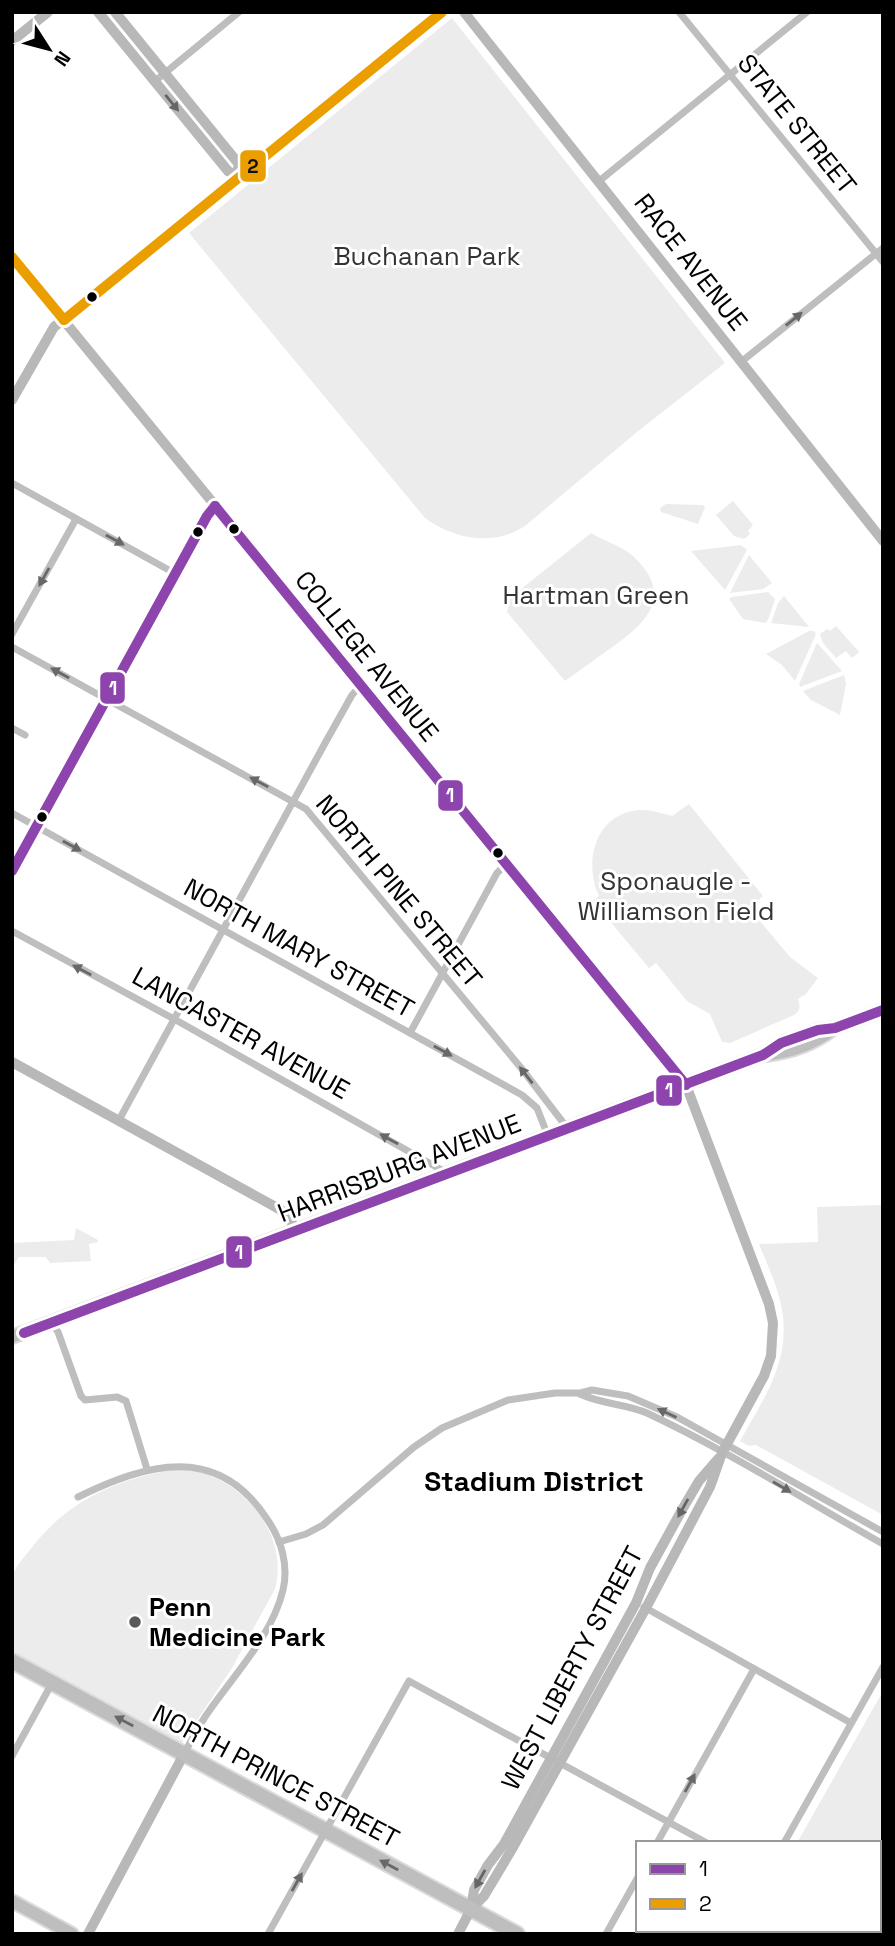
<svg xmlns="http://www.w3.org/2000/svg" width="895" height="1946" viewBox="0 0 895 1946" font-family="'Space Grotesk',sans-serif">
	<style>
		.green { fill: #ececec }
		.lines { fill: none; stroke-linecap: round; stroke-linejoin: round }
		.primary-casing { stroke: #dbdbdb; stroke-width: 16 }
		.highway-casing { stroke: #dbdbdb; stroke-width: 18 }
		.street { stroke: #bebebe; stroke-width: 7 }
		.secondary { stroke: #b8b8b8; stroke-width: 10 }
		.primary { stroke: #bebebe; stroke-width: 12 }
		.highway { stroke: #bebebe; stroke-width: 14 }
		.bus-1-casing { stroke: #fff; stroke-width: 16 }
		.bus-2-casing { stroke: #fff; stroke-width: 16 }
		.bus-1 { stroke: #8e44ad; stroke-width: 10 }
		.bus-2 { stroke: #eb9e00; stroke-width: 10 }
		.oneway { fill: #656565 }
		.oneway2 { fill: #686868 }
		.bus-dot { fill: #000; stroke: #fff; stroke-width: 2.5 }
		.poi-dot { fill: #595959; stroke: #fff; stroke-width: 2.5 }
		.labels { text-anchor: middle; stroke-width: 6; stroke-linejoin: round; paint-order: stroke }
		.street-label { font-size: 26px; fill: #000; stroke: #fff }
		.park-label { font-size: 26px; fill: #333; stroke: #fff }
		.poi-label { font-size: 26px; font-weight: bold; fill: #000; stroke: #fff; text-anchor: start }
		.neighbourhood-label { font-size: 28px; font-weight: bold; fill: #000; stroke: #fff }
		.line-badge { stroke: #fff; stroke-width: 2.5 }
		.badge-label { font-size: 19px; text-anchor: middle; font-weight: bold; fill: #fff }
		.pale-badge-label { font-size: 19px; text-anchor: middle; font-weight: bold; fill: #111 }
	</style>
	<rect width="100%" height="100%" fill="#fff"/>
	<g class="green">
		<path d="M 452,18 L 725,363 L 637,432 L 525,526 C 494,547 454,539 425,518 L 189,233 Z"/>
		<polygon points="733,501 753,525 748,531 750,534 744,539 734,536 716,515"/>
		<polygon points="666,504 703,505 705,507 698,524 661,512 660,508"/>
		<path d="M 591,533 C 604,541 622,546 633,556 C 679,599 641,627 604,653 C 591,662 578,672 565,681 L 507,612 L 510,598 Z"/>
		<polygon points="741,545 747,550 725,590 691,551"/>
		<polygon points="749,555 772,583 763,589 730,593"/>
		<polygon points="768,592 775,599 768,620 765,623 743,619 729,599 732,597"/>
		<polygon points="784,596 809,627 771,623 778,603"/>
		<polygon points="836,626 859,652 852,658 846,651 836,658 823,643 820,634 827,629 830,631"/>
		<polygon points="809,631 814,631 816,634 795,681 782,665 766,654"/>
		<polygon points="817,643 842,671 800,687 799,684"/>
		<polygon points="844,675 846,684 840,715 811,700 803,691"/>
		<path d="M 689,804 L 763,896 L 749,908 L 790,957 L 818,978 L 806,994 L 798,999 C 800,1006 801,1010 794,1015 L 730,1043 L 722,1042 L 710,1014 L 687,1001 L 656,963 L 649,968 L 593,901 L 599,896 C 585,866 592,823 628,812 C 643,807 658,812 672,816 Z"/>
		<path d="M 883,1205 L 883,1515 L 756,1445 L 749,1446 L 740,1441 C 764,1398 793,1358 781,1305 C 777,1285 767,1264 759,1244 L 818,1242 L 817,1207 Z"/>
		<polygon points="76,1228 98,1240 98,1242 89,1244 91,1261 50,1263 46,1257 19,1257 12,1268 12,1243 74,1240"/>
		<path d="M 171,1470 C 184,1470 197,1470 209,1475 C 253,1492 288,1541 275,1589 L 232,1668 L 180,1746 L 12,1654 C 12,1630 9,1603 12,1578 C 14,1569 23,1558 29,1551 C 66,1502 112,1481 171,1470 Z"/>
		<polygon points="883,1691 883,1934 875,1934 874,1930 879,1930 879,1843 797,1843"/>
	</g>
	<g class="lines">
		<defs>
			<g id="primary">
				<path d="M 766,1055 C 790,1052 814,1044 833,1029"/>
				<polyline points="12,1337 763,1055 781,1043 818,1030 835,1028 883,1010"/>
				<polyline points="12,1901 72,1934"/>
			</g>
			<polyline id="highway" points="12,1661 517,1934"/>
		</defs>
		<use href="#primary" class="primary-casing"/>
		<use href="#highway" class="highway-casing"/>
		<g class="street">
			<polyline points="679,12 883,262"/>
			<polyline points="154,82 239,12"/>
			<polyline points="598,182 807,12"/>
			<polyline points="741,362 883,248"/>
			<polyline points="12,483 176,574"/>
			<polyline points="12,634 76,519"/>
			<polyline points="12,647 306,809 522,1069 568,1129"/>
			<polyline points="12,728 25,735"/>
			<polyline points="12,813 522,1095 537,1108 548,1136"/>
			<polyline points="12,931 174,1019 447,1173"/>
			<polyline points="410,1033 497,873 506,864"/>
			<polyline points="119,1120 324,745 352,695 361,685"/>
			<polyline points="51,1322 58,1332 81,1396 85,1400 117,1397 126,1401 147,1469"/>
			<path d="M 580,1394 C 601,1404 626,1404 647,1413 C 728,1451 805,1500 883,1544"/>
			<path d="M 78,1497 C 146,1464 217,1442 267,1519 C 281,1539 289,1565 283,1590 C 272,1637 231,1678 205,1717 C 197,1729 191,1741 184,1754"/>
			<polyline points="279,1542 306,1534 323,1525 414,1447 442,1428 508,1400 555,1393 580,1393 592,1390 628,1396 677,1417 883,1532"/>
			<polyline points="644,1607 851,1723"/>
			<polyline points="12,1756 52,1683"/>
			<polyline points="657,1843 754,1669"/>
			<polyline points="784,1843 883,1667"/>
			<polyline points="860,1930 861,1934"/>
			<polyline points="268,1934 409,1681 707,1843"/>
			<polyline points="606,1934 638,1877"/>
			<polyline points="733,1934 735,1930"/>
		</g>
		<g class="secondary">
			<polyline points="98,12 228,171 239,177"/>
			<polyline points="115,12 238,163 239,177"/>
			<polyline points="464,12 883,541"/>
			<polyline points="12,41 48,12"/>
			<polyline points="12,257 679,1073 686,1085 769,1304 773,1323 771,1356 764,1376 722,1453 710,1487 646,1608 512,1849 484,1896 471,1909 458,1934"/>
			<polyline points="12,400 54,327 442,12"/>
			<polyline points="12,871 207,516 215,506"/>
			<polyline points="12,1062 281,1210 291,1221 296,1232"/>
			<polyline points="471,1909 474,1890 488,1865 504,1844 578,1709 636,1603 650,1568 683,1508 699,1481 718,1459"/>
			<polyline points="88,1934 184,1754"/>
		</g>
		<use href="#primary" class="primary"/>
		<use href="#highway" class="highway"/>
		<defs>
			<g id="bus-1">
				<polyline points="215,506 686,1085"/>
				<polyline points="12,871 207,516 215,506"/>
				<polyline points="24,1333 763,1055 781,1043 818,1030 835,1028 883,1010"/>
			</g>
			<g id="bus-2">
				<polyline points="12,257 64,320"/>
				<polyline points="64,320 442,12"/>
			</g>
		</defs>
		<use href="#bus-1" class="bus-1-casing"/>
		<use href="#bus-2" class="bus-2-casing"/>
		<use href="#bus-1" class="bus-1"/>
		<use href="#bus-2" class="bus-2"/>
	</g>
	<defs><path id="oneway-solid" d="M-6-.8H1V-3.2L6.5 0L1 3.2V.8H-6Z" transform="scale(1.75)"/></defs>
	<g class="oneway">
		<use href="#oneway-solid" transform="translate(172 103) rotate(51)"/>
		<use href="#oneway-solid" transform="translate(683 1508) rotate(119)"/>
		<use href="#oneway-solid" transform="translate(480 1879) rotate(119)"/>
	</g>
	<g class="oneway2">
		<use href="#oneway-solid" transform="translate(794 319) rotate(-39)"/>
		<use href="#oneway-solid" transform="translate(115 540) rotate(29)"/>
		<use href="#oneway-solid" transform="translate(44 577) rotate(119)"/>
		<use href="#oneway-solid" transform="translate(60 673) rotate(-151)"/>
		<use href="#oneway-solid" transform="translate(259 782) rotate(-152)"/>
		<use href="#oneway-solid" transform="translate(72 846) rotate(29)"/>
		<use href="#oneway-solid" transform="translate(82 970) rotate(-152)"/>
		<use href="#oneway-solid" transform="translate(443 1051) rotate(29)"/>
		<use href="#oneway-solid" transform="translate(526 1075) rotate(-128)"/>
		<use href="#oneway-solid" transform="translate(389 1139) rotate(-151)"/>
		<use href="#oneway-solid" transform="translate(667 1413) rotate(-155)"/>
		<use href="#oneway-solid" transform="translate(782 1487) rotate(30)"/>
		<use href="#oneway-solid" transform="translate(124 1721) rotate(-152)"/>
		<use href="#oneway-solid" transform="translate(690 1783) rotate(-61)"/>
		<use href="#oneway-solid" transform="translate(389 1865) rotate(-152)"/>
		<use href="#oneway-solid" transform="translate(297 1882) rotate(-61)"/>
	</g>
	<g class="bus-dot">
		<circle cx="92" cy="297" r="6"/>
		<circle cx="234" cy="529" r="6"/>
		<circle cx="198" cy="532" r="6"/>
		<circle cx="42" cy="817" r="6"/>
		<circle cx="498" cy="853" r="6"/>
	</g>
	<circle class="poi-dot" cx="135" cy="1622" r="7"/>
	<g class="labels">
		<g class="street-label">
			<text transform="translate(797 124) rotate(51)" y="9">STATE STREET</text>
			<text transform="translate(691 262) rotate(52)" y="9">RACE AVENUE</text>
			<text transform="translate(367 656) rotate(51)" y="9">COLLEGE AVENUE</text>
			<text transform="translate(399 891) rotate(50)" y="9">NORTH PINE STREET</text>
			<text transform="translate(299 948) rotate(29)" y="9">NORTH MARY STREET</text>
			<text transform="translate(241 1033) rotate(29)" y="9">LANCASTER AVENUE</text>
			<text transform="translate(399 1168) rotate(-21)" y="9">HARRISBURG AVENUE</text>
			<text transform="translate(572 1668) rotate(-62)" y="9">WEST LIBERTY STREET</text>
			<text transform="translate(276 1776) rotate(28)" y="9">NORTH PRINCE STREET</text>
		</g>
		<g class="park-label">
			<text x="427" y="265">Buchanan Park</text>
			<text x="596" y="604">Hartman Green</text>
			<text x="676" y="890">Sponaugle -<tspan x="676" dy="30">Williamson Field</tspan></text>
		</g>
		<g class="poi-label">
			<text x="149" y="1616">Penn<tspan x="149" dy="30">Medicine Park</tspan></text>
		</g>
		<g class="neighbourhood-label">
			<text x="534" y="1491">Stadium District</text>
		</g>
	</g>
	<g class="line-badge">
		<rect x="239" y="149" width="28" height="34" rx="7" fill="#eb9e00"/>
		<rect x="99" y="671" width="27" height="34" rx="7" fill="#8e44ad"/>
		<rect x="437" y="779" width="27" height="33" rx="7" fill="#8e44ad"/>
		<rect x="655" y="1074" width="28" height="33" rx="7" fill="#8e44ad"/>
		<rect x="225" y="1235" width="28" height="34" rx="7" fill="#8e44ad"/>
	</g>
	<g class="badge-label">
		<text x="113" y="695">1</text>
		<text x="450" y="802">1</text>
		<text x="669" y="1097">1</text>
		<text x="239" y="1259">1</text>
	</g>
	<g class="pale-badge-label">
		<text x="253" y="173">2</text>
	</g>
	<rect width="895" height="1946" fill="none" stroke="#000000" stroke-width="28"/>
	<rect x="636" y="1841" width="245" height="91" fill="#ffffff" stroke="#999999" stroke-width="2"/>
	<rect x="650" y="1864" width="35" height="10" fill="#8e44ad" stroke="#999999" stroke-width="2"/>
	<text x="699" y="1876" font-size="21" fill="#000000">1</text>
	<rect x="650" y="1899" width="35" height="10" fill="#eb9e00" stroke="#999999" stroke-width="2"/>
	<text x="699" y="1911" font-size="21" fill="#000000">2</text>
	<g transform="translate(49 49) rotate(126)" stroke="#ffffff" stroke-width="5" paint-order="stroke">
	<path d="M0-5L12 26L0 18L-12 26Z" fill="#000000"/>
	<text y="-10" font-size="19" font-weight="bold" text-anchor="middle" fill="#000000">N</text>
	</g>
</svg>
